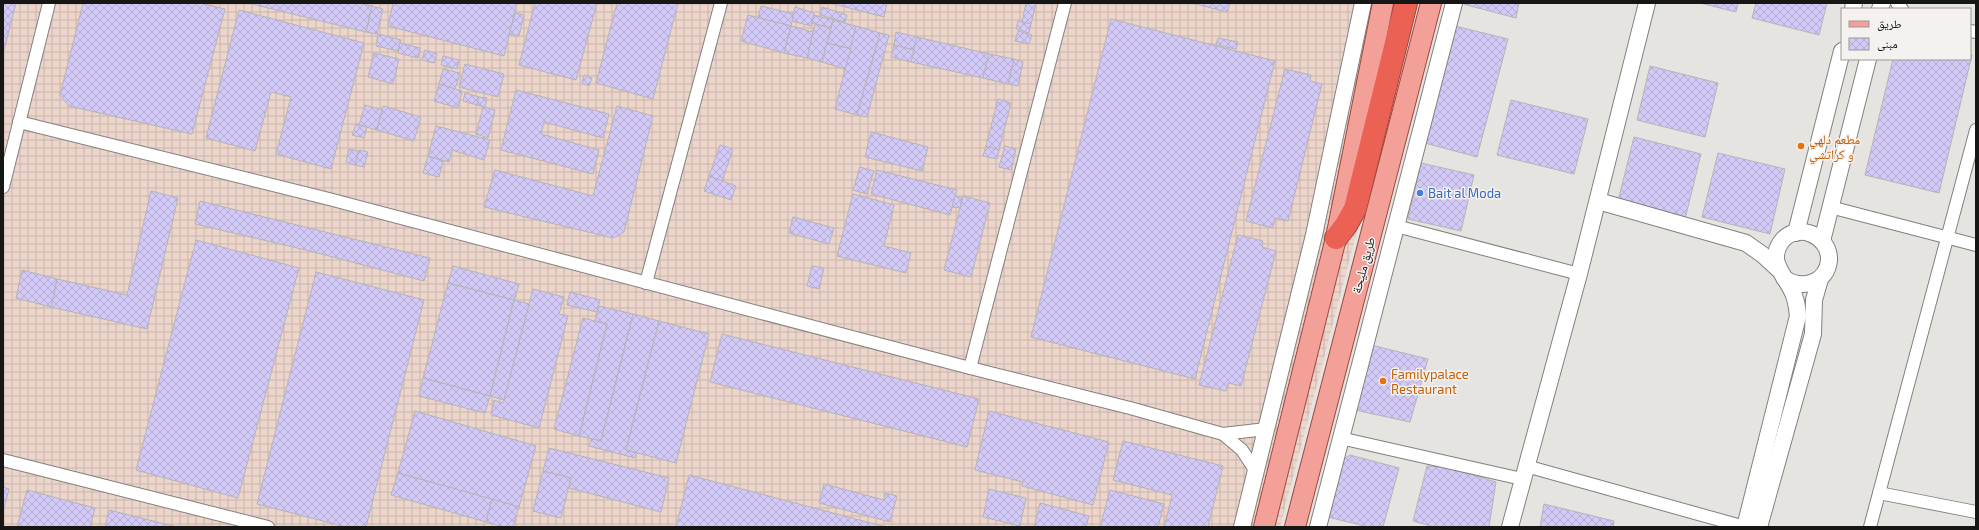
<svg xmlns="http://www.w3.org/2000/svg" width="1979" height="530" viewBox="0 0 1979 530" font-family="'Exo 2','Noto Naskh Arabic',sans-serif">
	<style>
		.industrial { fill: url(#industrial-grid) }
		.building { fill: url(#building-cross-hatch); stroke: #b5b4b7 }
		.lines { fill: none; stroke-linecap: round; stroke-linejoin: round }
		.minor-casing { stroke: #83817f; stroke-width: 14 }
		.tertiary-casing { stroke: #83817f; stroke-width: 18 }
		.primary-casing { stroke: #a0473e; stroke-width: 22 }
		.motorway-casing { stroke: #a0473e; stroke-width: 24 }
		.minor { stroke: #fff; stroke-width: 12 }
		.tertiary { stroke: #fff; stroke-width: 16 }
		.primary { stroke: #f3a098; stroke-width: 20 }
		.motorway { stroke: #eb6154; stroke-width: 22 }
		.food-dot { fill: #e8710a; stroke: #f4f1ee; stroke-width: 1.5 }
		.shop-dot { fill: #3f7fe0; stroke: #f4f1ee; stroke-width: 1.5 }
		.labels { text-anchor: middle; stroke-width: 3; stroke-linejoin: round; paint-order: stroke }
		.food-label { font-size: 13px; fill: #c56008; stroke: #f4f1ee; text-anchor: start }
		.shop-label { font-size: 13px; fill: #366cbe; stroke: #f4f1ee; text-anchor: start }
		.street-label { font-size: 13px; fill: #161615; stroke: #f4f1ee }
	</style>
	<defs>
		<pattern id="industrial-grid" width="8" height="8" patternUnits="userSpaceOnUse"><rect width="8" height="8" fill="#ecd5ca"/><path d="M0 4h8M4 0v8" fill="none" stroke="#cab6ad"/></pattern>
		<pattern id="building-cross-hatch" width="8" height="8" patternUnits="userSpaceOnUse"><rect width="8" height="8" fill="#d2c9f6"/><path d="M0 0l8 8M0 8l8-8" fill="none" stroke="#b4acd2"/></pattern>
	</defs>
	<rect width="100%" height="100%" fill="#e6e4e1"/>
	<polygon class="industrial" points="3,3 1413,3 1373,169 1280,527 3,527"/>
	<g class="building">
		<polygon points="3,3 16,3 3,54"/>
		<polygon points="83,3 200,3 225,9 192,134 69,106 60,95"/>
		<polygon points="248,3 359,3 372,6 366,32"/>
		<polygon points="393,3 517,3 504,56 388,26"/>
		<polygon points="535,3 597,3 576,80 519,65"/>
		<polygon points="617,3 678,3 653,99 596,83"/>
		<polygon points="830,3 887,3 884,17"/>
		<polygon points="1026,3 1036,3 1031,24 1022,22"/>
		<polygon points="1192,3 1230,3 1227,12"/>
		<polygon points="1459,3 1519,3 1516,18"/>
		<polygon points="1700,3 1738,3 1736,12"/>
		<polygon points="1756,3 1827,3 1819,35 1752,18"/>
		<polygon points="372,6 383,9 377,34 366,32"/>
		<polygon points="761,6 794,14 791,26 758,18"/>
		<polygon points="795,7 814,13 811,26 792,21"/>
		<polygon points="822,7 847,15 845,22 820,15"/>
		<polygon points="239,10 364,43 331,169 276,154 291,97 271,92 255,151 206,138"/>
		<polygon points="515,13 524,15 519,36 509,34"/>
		<polygon points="748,15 791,26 784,53 741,41"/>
		<polygon points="814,15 833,20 831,28 812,23"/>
		<polygon points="1111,19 1275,61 1195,379 1031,337"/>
		<polygon points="833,20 856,26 851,49 827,43"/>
		<polygon points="1018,21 1031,24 1029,33 1016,29"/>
		<polygon points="815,24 831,28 822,62 807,58"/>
		<polygon points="791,26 813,32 807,58 784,53"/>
		<polygon points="856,26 880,33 857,115 835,109"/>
		<polygon points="1455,26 1508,39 1477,157 1425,143"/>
		<polygon points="1018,31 1032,35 1029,44 1015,41"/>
		<polygon points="896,32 917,37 914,50 894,45"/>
		<polygon points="880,33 889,35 867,117 857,115"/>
		<polygon points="378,34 401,40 398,51 376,46"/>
		<polygon points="917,37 989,54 983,78 911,62"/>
		<polygon points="1218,38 1238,42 1236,49 1216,45"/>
		<polygon points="400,43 420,48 418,58 398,53"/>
		<polygon points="827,43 851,49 845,69 822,62"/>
		<polygon points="894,45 914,50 911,62 891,57"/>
		<polygon points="425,50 437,54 434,63 422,60"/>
		<polygon points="374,53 399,59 393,84 368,77"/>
		<polygon points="989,54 1014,59 1008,84 983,78"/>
		<polygon points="1970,55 1972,55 1939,193 1865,175 1893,59 1970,59"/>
		<polygon points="443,56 459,60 457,69 441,65"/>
		<polygon points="1014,59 1023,62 1018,86 1008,84"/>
		<polygon points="465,64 504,74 498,97 459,87"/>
		<polygon points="1650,66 1718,83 1705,137 1637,120"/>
		<polygon points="443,69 460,73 455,89 439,84"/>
		<polygon points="1285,69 1311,75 1310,81 1322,84 1288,221 1275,218 1273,228 1246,221"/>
		<polygon points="584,75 592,78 589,86 582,83"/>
		<polygon points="439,84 462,91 458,108 434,101"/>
		<polygon points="516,90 609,114 603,138 544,122 541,134 599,150 593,174 501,150"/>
		<polygon points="465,93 479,97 477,105 463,101"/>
		<polygon points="479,97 487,98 485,107 477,105"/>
		<polygon points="998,99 1011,103 999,150 986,146"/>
		<polygon points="1511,100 1588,119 1574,174 1497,155"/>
		<polygon points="365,105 382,110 377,130 359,125"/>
		<polygon points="383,106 421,117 414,141 377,130"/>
		<polygon points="617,106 653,116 624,232 613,238 484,207 495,170 593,196"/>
		<polygon points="483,107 495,110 488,138 476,134"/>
		<polygon points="356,124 367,127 364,138 352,135"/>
		<polygon points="436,126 490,140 484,160 452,150 449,162 428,156"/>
		<polygon points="871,132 928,147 922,171 865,157"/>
		<polygon points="1634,137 1701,154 1685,219 1618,201"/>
		<polygon points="720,145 733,149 722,181 709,176"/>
		<polygon points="986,146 999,150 997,159 983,156"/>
		<polygon points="1005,146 1016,149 1011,170 999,167"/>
		<polygon points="349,149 358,151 355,165 346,162"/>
		<polygon points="359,150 368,152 364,167 355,165"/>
		<polygon points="1718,153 1785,169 1770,234 1702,217"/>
		<polygon points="428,156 443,161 439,177 423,173"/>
		<polygon points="1421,163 1474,175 1461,231 1408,219"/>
		<polygon points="860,167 874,171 867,194 853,190"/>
		<polygon points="877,170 957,190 950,215 871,194"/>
		<polygon points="709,176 736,186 731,200 704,191"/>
		<polygon points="151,191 178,198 147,329 51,307 57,279 127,295"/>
		<polygon points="853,194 894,205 884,246 911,253 906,273 837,256"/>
		<polygon points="955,196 962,198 960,208 952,207"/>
		<polygon points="963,196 990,203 971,277 944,270"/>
		<polygon points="200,201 430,258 424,281 310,251 195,224"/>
		<polygon points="793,217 834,228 829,244 789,233"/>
		<polygon points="1238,235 1263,241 1262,247 1276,251 1241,386 1228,383 1226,391 1199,385"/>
		<polygon points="196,240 299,268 238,498 136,470"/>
		<polygon points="453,266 519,284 514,300 448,283"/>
		<polygon points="812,266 824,268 819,289 807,286"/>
		<polygon points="22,270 57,279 51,307 16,298"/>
		<polygon points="316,272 424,300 366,527 346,527 257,504"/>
		<polygon points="448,283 514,300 490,396 423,378"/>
		<polygon points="533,289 564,297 559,314 568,316 539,428 491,415 494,400 503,403"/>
		<polygon points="570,292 600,300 597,312 567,305"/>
		<polygon points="514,300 529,304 504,400 490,396"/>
		<polygon points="599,306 633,314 601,441 579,436 607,324 595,321"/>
		<polygon points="633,314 659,321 626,450 637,453 635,458 589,446 591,439 601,441"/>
		<polygon points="583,318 607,324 579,436 554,429"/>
		<polygon points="659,321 709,334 676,463 626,450"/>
		<polygon points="722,334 979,399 967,447 710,382"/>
		<polygon points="1371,345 1428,359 1410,422 1355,410"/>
		<polygon points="423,378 490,396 485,413 419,396"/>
		<polygon points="415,411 536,446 519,507 398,473"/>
		<polygon points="989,411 1109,442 1093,505 1022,486 1023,482 975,470"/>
		<polygon points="1123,441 1223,466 1208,527 1164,527 1172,495 1113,480"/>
		<polygon points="549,448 669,478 661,512 569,488 571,478 543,471"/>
		<polygon points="1350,455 1399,468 1383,527 1368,527 1328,517 1339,462"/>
		<polygon points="1427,466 1445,467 1496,482 1489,527 1434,527 1413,521"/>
		<polygon points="543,471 571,478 561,518 533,511"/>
		<polygon points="398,473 492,499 486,522 391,495"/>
		<polygon points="689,475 886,527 676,527"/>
		<polygon points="824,484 884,500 885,493 897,496 890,522 819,503"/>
		<polygon points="3,487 9,489 3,512"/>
		<polygon points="989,489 1026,498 1020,526 983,517"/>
		<polygon points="27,490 95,508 90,527 17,527"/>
		<polygon points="1110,490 1164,504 1158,527 1100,527"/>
		<polygon points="492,499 519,507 513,527 505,527 486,522"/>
		<polygon points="1040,503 1089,516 1086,527 1034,527"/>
		<polygon points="1544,504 1614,521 1613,527 1540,527"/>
		<polygon points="109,510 177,527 105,527"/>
	</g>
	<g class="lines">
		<defs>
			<g id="minor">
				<polyline points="1897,3 1902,9"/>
				<polyline points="1970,31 1976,32"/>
				<polyline points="19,122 329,199 970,368 1130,408 1223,434 1266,429"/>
				<polyline points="3,187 49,3"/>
				<polyline points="1830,207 1976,245"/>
				<polyline points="1396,226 1579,274"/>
				<polyline points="646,283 721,3"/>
				<polyline points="970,368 1065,3"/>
				<polyline points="1223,434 1242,450 1255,470"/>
				<polyline points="1340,438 1522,479"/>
				<polyline points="3,460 268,527"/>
				<polyline points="1526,466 1745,527"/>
				<polyline points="1879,493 1976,512"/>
				<polyline points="1870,527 1976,130"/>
			</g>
			<g id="tertiary">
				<polyline points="1853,9 1854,3"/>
				<polyline points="1880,9 1882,3"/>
				<polyline points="1598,201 1746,243 1763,255 1778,269"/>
				<polyline points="1796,233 1842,51"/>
				<polyline points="1822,241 1868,59"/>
				<polyline points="1242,527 1314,235 1363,3"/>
				<polyline points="1318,527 1454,3"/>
				<polyline points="1510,527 1579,274 1647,3"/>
				<path d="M 1745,527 L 1798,316 C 1797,306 1796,297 1791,289 C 1783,273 1768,261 1781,242 C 1796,221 1830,235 1829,260 C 1827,284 1801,290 1784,278"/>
				<polyline points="1759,527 1813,334 1814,300 1820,279"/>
			</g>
			<g id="primary">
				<polyline points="1264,527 1336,238 1383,3"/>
				<polyline points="1295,527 1431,3"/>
			</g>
			<polyline id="motorway" points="1336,238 1346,225 1355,209 1406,3"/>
		</defs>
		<use href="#minor" class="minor-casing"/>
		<use href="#tertiary" class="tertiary-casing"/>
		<use href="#primary" class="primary-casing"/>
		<use href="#motorway" class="motorway-casing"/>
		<use href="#minor" class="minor"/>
		<use href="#tertiary" class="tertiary"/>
		<use href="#primary" class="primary"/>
		<use href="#motorway" class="motorway"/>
	</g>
	<g class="food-dot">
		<circle cx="1801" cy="146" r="4"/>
		<circle cx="1383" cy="381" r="4"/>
	</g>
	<circle class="shop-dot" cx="1420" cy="193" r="4"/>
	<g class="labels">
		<g class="food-label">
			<text x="1809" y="144">مطعم دلهي<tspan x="1809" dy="15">و كراتشي</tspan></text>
			<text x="1391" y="379">Familypalace<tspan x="1391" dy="15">Restaurant</tspan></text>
		</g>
		<g class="shop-label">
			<text x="1428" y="198">Bait al Moda</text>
		</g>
		<g class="street-label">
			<text transform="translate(1363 265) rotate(-75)" y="5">طريق مليحة</text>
		</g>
	</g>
	<rect width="1979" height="530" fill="none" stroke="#161615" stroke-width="8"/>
	<rect x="1841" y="8" width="130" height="52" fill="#f4f1ee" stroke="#9b9997"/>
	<rect x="1849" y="21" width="20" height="6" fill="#f3a098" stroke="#9b9997"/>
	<text x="1877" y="28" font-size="12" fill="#161615">طريق</text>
	<rect x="1849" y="38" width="20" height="12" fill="url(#building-cross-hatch)" stroke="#9b9997"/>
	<text x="1877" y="48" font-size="12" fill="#161615">مبنى</text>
</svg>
